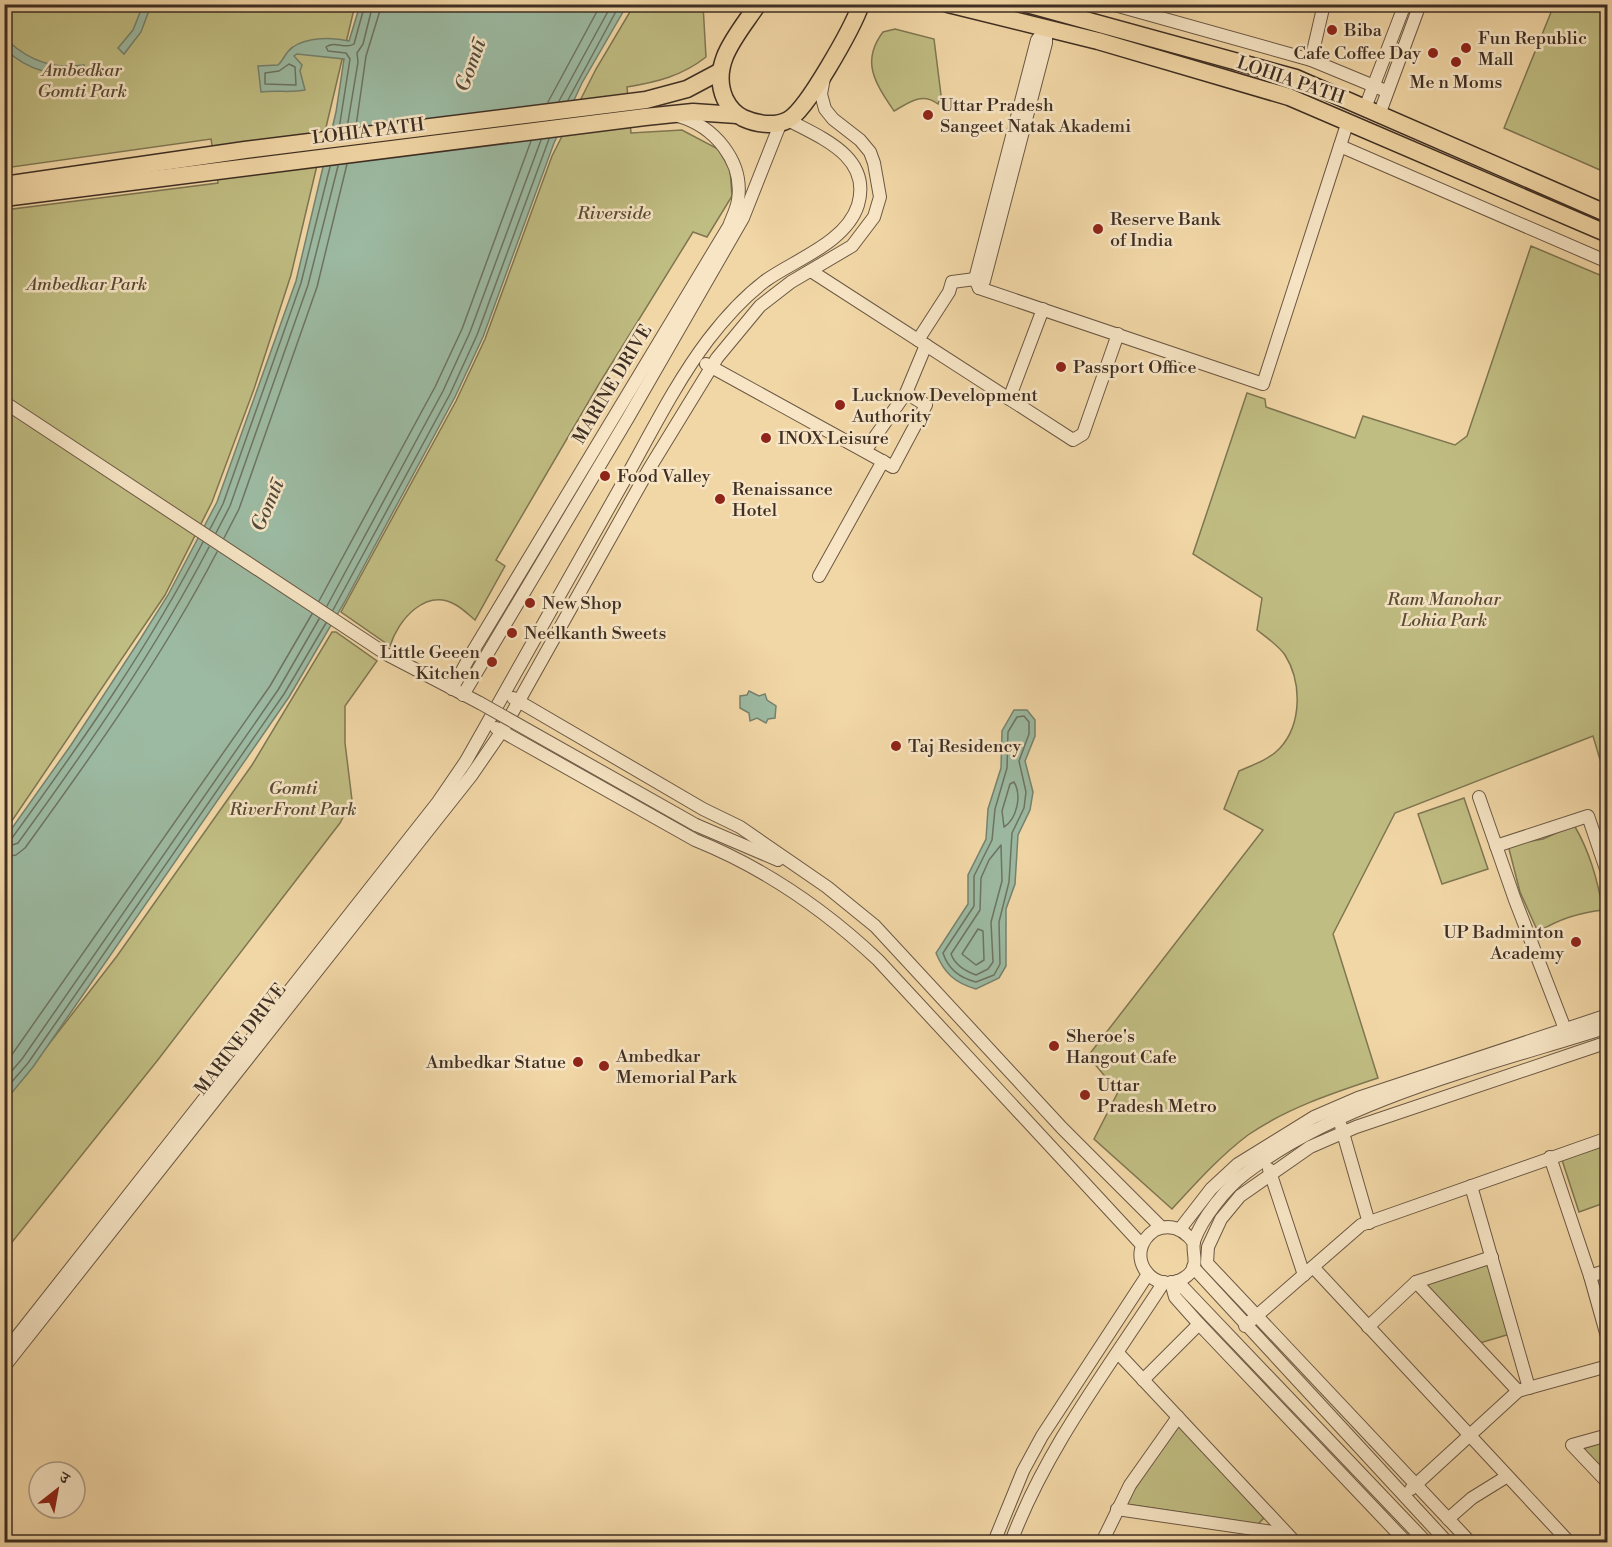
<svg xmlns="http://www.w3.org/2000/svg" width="1612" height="1547" viewBox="0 0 1612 1547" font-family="'Libre Bodoni','Noto Serif Devanagari',serif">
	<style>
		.green { fill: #c0bd82; stroke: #7f7652; stroke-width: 1.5 }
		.water { fill: #9cbaa2; stroke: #76826f; stroke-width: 1.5 }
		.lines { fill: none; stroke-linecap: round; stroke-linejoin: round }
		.shore { stroke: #6d7462; stroke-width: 1.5 }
		.minor-casing { stroke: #6b5844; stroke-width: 14 }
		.major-casing { stroke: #3e2e23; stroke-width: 19 }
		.minor { stroke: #f7e5c5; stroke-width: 12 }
		.major { stroke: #f2d7a6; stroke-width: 16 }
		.minor-bridge-casing { stroke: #6b5844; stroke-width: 14; stroke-linecap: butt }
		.minor-bridge { stroke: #f7e5c5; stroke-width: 12 }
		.poi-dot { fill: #8f2418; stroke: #f7e5c5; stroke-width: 2 }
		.labels { text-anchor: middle; stroke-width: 5; stroke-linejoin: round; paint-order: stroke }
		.poi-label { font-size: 18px; fill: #3e2e23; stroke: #f7e5c5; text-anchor: start }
		.park-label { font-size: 18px; font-style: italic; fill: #584b36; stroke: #f7e5c5 }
		.street-label { font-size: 18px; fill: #3e2e23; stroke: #f7e5c5 }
		.water-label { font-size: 20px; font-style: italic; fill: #514a3c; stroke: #f7e5c5 }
	</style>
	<rect width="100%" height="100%" fill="#f2d7a6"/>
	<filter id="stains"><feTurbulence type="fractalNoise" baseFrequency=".00333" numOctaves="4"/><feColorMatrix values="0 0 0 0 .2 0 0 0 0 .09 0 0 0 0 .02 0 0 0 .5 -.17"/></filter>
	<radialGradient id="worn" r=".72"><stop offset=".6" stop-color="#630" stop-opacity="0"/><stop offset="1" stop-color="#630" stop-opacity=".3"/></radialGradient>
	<g class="green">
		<polygon points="4,5 355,5 291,275 254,389 212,502 165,595 5,831 5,210 218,183 211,139 5,168"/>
		<path d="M 634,5 L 703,5 L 706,57 C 682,76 657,82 627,87 L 631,133 L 682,130 L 718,149 L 730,169 L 732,196 L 707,237 L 693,232 L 599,384 L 496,560 L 505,566 L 475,620 C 469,615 463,609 456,605 C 426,587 398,620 390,646 L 341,612 L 456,401 L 485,339 L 552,156 L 596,69 Z"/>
		<polygon points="1554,5 1607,5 1607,173 1504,128"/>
		<path d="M 895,29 L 934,39 L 941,95 L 938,104 C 922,92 910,102 894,111 C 876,84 860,62 883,32 Z"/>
		<path d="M 1531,246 L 1607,278 L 1607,783 L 1593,736 L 1395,813 L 1333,934 L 1378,1078 C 1333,1093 1287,1108 1248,1135 C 1220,1156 1196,1183 1172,1209 L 1094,1139 L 1118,1092 L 1088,1056 L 1263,830 L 1224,809 L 1239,771 C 1253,765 1270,759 1280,748 C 1302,724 1302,682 1285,655 C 1279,646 1266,637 1257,630 L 1262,598 L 1193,554 L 1247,393 L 1265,399 L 1266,407 L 1355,438 L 1363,416 L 1455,445 L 1467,436 Z"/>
		<polygon points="332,632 336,632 377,661 345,706 345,743 352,800 340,823 157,1061 5,1251 4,1102 117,956 252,765"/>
		<polygon points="1464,798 1488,869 1442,884 1418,814"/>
		<path d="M 1574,825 C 1590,852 1597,879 1603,910 C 1578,913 1559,919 1538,932 L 1520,892 L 1508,845 L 1543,839 Z"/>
		<polygon points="1607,1145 1607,1202 1579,1212 1562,1160"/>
		<polygon points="1488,1263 1510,1334 1480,1343 1424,1284"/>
		<polygon points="1178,1423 1264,1518 1258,1524 1125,1504"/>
		<polygon points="1607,1441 1607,1476 1582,1449"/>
	</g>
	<g class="water">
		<polygon points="143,5 151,5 141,32 124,54 118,48 133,30"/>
		<path d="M 360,5 L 627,5 L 582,83 L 554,143 L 483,337 L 455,397 L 344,603 L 289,697 L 33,1067 L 5,1101 L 5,838 L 71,745 L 141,638 L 168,595 L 217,502 L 296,281 L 336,112 L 344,59 L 297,54 L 294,56 L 302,65 L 300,71 L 305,90 C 291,93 276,90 261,92 L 258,66 L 278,65 C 284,60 285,52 293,47 C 307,37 333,37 349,41 Z"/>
		<path d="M 8,41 C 31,62 54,69 84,65 L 86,73 C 54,77 28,71 5,49 Z"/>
		<polygon points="749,691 759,696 765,694 767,700 776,706 775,718 768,719 766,723 757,718 750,721 749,713 740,708 740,696 747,695"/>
		<path d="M 1014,710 L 1027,710 L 1035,720 L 1035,736 L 1025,761 L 1033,792 L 1030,810 L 1018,835 L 1015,884 L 1006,909 L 1006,966 L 999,978 L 976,989 C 955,983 944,973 936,953 L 968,904 L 968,875 L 986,839 L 988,809 L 1001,768 L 1002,731 Z"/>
	</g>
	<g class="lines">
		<g class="shore">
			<polygon points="289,64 295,67 296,85 265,84 265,73 279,71"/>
			<polyline points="568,100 620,4"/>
			<polyline points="559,101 612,4"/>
			<polyline points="548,102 601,4"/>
			<polyline points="356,126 366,56 382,4"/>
			<polyline points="347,128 358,62 357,53 363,44 373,4"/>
			<path d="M 339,129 L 350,59 L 346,53 L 328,51 L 326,47 C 335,40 345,50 354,44 L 365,4"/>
			<polyline points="210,529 223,504 301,283 330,167"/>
			<polyline points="216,533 230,506 308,285 338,166"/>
			<polyline points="224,538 239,509 317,287 347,164"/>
			<polyline points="319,601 435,387 462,329 531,141"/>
			<polyline points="327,606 443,391 470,332 541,140"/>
			<polyline points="333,610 450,394 477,335 549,139"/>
			<path d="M 1024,716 L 1029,722 L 1029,734 L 1019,761 L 1026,792 L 1024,808 L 1012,833 L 1009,882 L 999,922 L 1000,964 L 994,975 L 976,982 C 960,978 948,969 943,953 L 974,906 L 974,876 L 992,840 L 995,809 L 1007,768 L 1008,732 L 1017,717 Z"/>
			<path d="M 1014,782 C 1022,795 1017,819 1004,827 L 1002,811 L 1010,784 Z"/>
			<path d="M 4,841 L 12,838 C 81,743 149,647 203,542"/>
			<path d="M 1001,845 L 1002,881 L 991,922 L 993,962 L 988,969 L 976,975 C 965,971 955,965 951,954 L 980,910 L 981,878 L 989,860 Z"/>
			<path d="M 4,848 L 18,843 C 87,748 155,651 209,547"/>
			<path d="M 4,857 L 16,855 L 25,848 C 94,753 163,656 217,552"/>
			<polygon points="978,929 983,931 984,960 976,965 962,954"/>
			<polyline points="4,1066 270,686 312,614"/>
			<polyline points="4,1080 22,1059 278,690 319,619"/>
			<polyline points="4,1091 28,1063 284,694 326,623"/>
		</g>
		<defs>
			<g id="minor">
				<polyline points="1111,4 1311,60 1386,91"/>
				<polyline points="1046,28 1037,40 975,279 979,288 1263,384 1348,121"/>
				<polyline points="1311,60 1324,4"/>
				<polyline points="1365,108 1405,4"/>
				<polyline points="1379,115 1420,4"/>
				<polyline points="1340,146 1608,262"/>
				<polyline points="811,271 1073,440 1083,434 1118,334"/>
				<polyline points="979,288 984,281 1046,43 1046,28"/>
				<polyline points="918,340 949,292 952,282 975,279"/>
				<polyline points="706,364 893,467 926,405 906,393"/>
				<polyline points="1009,399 1043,309"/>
				<polyline points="4,402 386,654 480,703"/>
				<polyline points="865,451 906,393 926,345"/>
				<polyline points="819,576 883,461"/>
				<path d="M 452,689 L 470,656 L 729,226 C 732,218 737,208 738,200 C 744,161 714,126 678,116"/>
				<polyline points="463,695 628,418 743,218 781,122"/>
				<polyline points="513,698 703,809 740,827 827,887 875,926 1062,1128 1161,1227"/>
				<path d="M 496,728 L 695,840 C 762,867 825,910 878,960 L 1141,1244"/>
				<polyline points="1479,797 1515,900 1565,1029"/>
				<polyline points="696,825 778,860"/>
				<polyline points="1496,846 1588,816 1608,875"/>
				<polyline points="1341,1126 1369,1223"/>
				<polyline points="1550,1157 1590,1276 1608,1340"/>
				<polyline points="1269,1169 1304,1275"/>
				<polyline points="1471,1186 1529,1388"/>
				<polyline points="1180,1229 1211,1189 1238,1164 1314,1117 1358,1098 1608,1015"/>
				<path d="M 1194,1243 C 1184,1229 1171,1223 1155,1230 C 1121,1253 1153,1298 1184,1278 C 1202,1266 1191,1255 1194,1241 C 1202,1218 1226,1188 1246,1173 C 1342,1099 1492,1064 1608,1027"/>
				<polyline points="1193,1267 1447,1542"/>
				<polyline points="1313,1267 1569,1542"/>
				<polyline points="1590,1276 1608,1270"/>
				<polyline points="1177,1281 1426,1542"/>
				<polyline points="1171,1282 1175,1297 1199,1324 1406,1542"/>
				<polyline points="1416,1282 1518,1391"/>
				<polyline points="1245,1326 1361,1225 1608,1138"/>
				<polyline points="1368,1327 1416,1282 1492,1257"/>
				<path d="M 4,1353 L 438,802 L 466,761 C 517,670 568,579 620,488 C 648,439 674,385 708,340 C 724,319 744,297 765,281 C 794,260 846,243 858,205 C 872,157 822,138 788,120"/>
				<polyline points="1118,1353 1295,1542"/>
				<polyline points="4,1367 471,776 502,731 649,469 717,358 760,306 791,282 852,246 874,217 880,197 874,163 870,152 860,140 833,119 825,109 821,94 824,78"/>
				<polyline points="1143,1380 1199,1324"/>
				<polyline points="1608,1435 1572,1445 1608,1483"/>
				<polyline points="1411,1489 1518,1391 1608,1366"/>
				<polyline points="1117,1509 1287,1534"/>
				<polyline points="1448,1519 1472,1498 1506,1477"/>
				<polyline points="994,1542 1023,1471 1042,1436 1148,1274"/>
				<path d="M 1011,1542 C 1046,1448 1109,1367 1164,1282"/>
				<polyline points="1102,1542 1130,1485 1178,1417"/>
				<polyline points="1470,1542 1207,1263 1208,1247 1221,1219 1240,1196 1310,1147 1356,1127 1608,1042"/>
			</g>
			<g id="major">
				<path d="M 758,4 C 739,33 709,63 725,99 C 729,107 735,114 743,118 C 756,124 775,127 788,120 C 807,110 853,27 861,4"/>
				<polyline points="948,4 1098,41 1289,97 1608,234"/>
				<polyline points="1027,4 1296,78 1608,214"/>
				<polyline points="4,185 245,150 646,100 687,89 719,72"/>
				<polyline points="4,198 645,117 693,112 737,115"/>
			</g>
		</defs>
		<use href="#minor" class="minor-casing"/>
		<use href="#major" class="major-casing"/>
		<use href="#minor" class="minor"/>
		<use href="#major" class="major"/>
		<defs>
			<polyline id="minor-bridge" points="480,703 696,825"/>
		</defs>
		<use href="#minor-bridge" class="minor-bridge-casing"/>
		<use href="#minor-bridge" class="minor-bridge"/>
	</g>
	<g class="poi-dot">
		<circle cx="1332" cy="30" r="6"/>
		<circle cx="1466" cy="48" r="6"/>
		<circle cx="1433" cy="53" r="6"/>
		<circle cx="1456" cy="62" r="6"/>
		<circle cx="928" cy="115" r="6"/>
		<circle cx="1098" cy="229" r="6"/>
		<circle cx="1061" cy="367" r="6"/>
		<circle cx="840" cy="405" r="6"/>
		<circle cx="766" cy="438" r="6"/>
		<circle cx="605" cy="476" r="6"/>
		<circle cx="720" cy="499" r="6"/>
		<circle cx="530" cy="603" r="6"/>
		<circle cx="512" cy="633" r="6"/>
		<circle cx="492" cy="662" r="6"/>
		<circle cx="896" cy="746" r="6"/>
		<circle cx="1576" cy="942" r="6"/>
		<circle cx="1054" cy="1046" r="6"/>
		<circle cx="578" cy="1062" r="6"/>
		<circle cx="604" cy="1066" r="6"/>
		<circle cx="1085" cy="1095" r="6"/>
	</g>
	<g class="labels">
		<g class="poi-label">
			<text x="1344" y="36">Biba</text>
			<text x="1478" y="44">Fun Republic<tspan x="1478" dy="21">Mall</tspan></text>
			<text x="1421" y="59" text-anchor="end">Cafe Coffee Day</text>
			<text x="1456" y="88" text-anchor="middle">Me n Moms</text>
			<text x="940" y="111">Uttar Pradesh<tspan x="940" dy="21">Sangeet Natak Akademi</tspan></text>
			<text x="1110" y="225">Reserve Bank<tspan x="1110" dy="21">of India</tspan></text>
			<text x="1073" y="373">Passport Office</text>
			<text x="852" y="401">Lucknow Development<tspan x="852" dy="21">Authority</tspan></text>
			<text x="778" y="444">INOX Leisure</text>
			<text x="617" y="482">Food Valley</text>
			<text x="732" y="495">Renaissance<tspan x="732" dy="21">Hotel</tspan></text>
			<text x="542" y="609">New Shop</text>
			<text x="524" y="639">Neelkanth Sweets</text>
			<text x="480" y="658" text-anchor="end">Little Geeen<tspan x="480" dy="21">Kitchen</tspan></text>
			<text x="908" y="752">Taj Residency</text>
			<text x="1564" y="938" text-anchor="end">UP Badminton<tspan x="1564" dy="21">Academy</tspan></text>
			<text x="1066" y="1042">Sheroe's<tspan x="1066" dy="21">Hangout Cafe</tspan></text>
			<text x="616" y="1062">Ambedkar<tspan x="616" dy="21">Memorial Park</tspan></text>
			<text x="566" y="1068" text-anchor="end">Ambedkar Statue</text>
			<text x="1097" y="1091">Uttar<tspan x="1097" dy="21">Pradesh Metro</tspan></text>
		</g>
		<g class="park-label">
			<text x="82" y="76">Ambedkar<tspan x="82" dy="21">Gomti Park</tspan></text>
			<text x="614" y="219">Riverside</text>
			<text x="87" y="290">Ambedkar Park</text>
			<text x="1444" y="605">Ram Manohar<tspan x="1444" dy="21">Lohia Park</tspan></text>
			<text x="293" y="794">Gomti<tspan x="293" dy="21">RiverFront Park</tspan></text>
		</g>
		<g class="street-label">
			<text transform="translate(1291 80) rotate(19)" y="6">LOHIA PATH</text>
			<text transform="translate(368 131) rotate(-7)" y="6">LOHIA PATH</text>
			<text transform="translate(612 384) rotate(-59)" y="6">MARINE DRIVE</text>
			<text transform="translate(240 1039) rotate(-52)" y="6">MARINE DRIVE</text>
		</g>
		<g class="water-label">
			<text transform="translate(470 65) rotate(-70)" y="7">Gomtī</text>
			<text transform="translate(267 505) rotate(-67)" y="7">Gomtī</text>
		</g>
	</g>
	<rect width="1612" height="1547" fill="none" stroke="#f2d7a6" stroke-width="24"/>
	<rect x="6" y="6" width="1600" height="1535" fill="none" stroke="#3e2e23" stroke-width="3"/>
	<rect x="12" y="12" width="1588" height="1523" fill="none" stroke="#3e2e23" stroke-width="1.5"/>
	<g transform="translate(57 1490) rotate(31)"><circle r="28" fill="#f7e5c5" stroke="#ad9c84" stroke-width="1.5"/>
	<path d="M0-4.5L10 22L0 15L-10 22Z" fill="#8f2418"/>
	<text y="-9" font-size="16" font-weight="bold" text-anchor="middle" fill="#3e2e23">उ</text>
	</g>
	<rect width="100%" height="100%" filter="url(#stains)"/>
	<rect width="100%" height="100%" fill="url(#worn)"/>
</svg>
